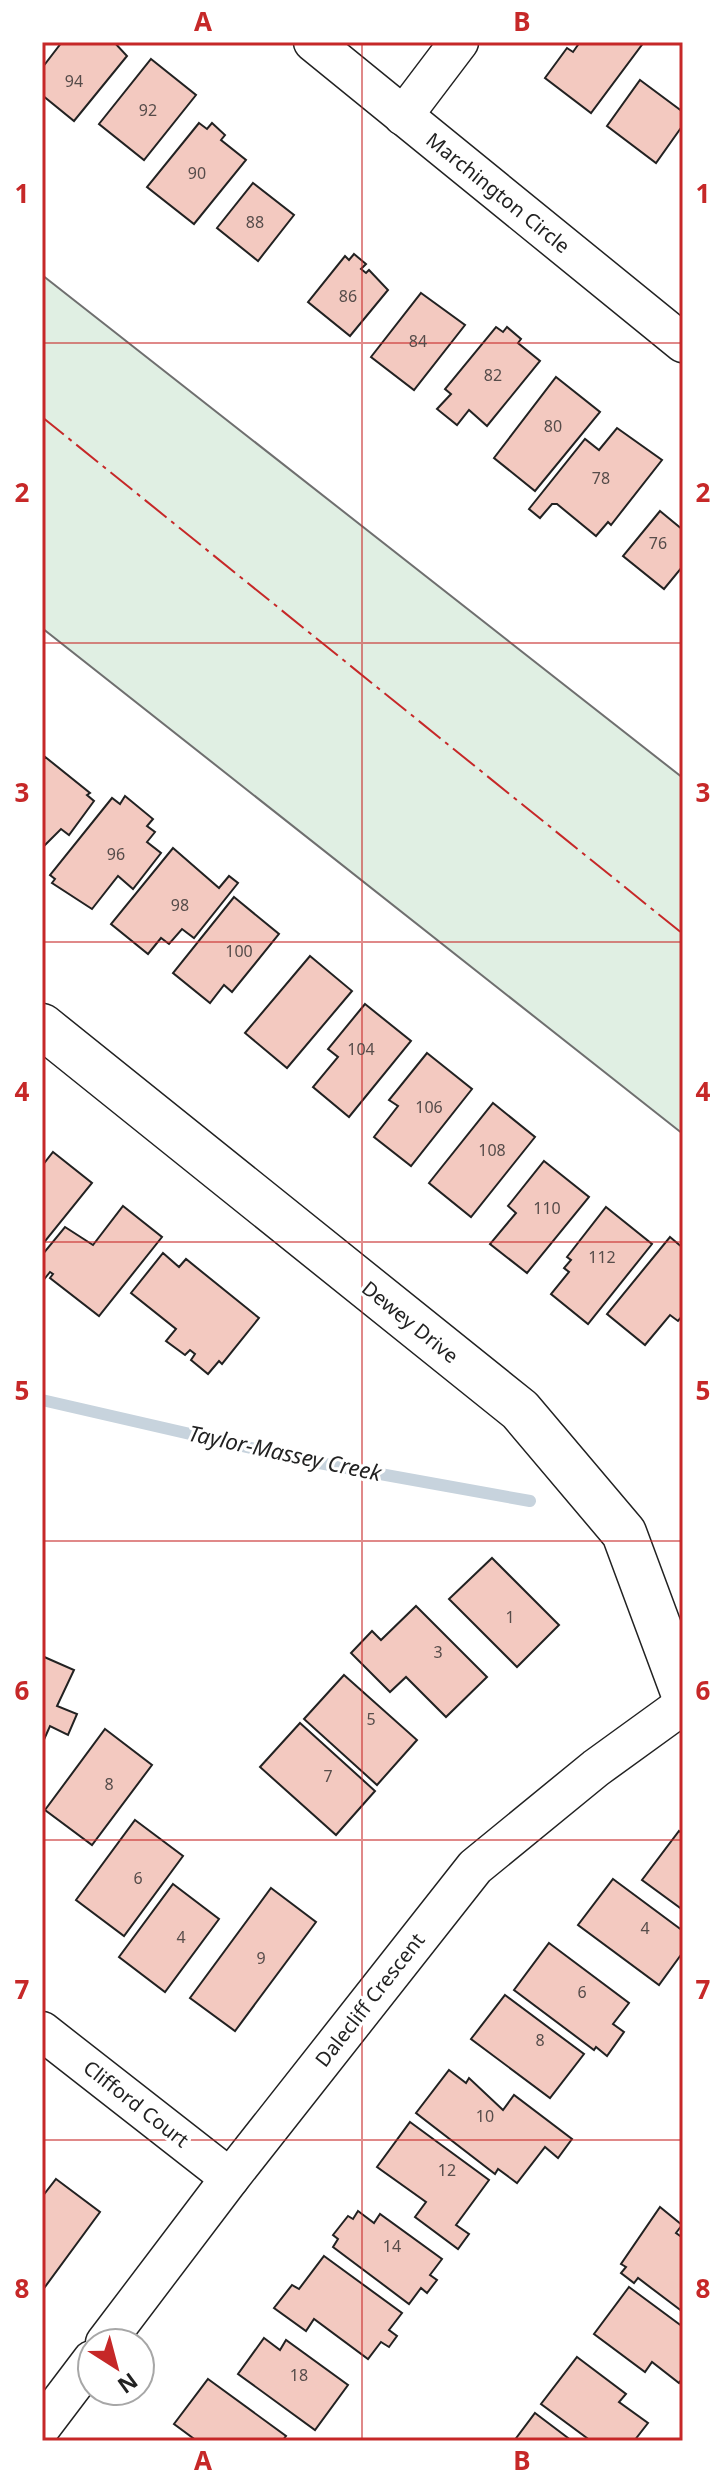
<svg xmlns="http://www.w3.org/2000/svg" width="725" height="2483" viewBox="0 0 725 2483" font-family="'Noto Sans',sans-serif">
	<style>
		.green { fill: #e0efe3; stroke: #6f6f6f; stroke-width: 2 }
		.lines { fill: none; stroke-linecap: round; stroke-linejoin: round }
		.stream { stroke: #c7d3dd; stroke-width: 12 }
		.building { fill: #f3c9c0; stroke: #222; stroke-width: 2 }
		.minor-casing { stroke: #222; stroke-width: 41 }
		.tertiary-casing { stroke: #222; stroke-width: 47 }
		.minor { stroke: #fff; stroke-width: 38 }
		.tertiary { stroke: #fff; stroke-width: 44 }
		.power { stroke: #c62828; stroke-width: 2; stroke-dasharray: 28 6 4 6; stroke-linecap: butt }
		.grid { fill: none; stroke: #c62828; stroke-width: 2; stroke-opacity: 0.55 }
		.labels { text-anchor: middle; stroke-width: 6; stroke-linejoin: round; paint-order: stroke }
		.number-label { font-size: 16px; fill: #564c4a }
		.street-label { font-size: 20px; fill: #222; stroke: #fff }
		.water-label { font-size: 22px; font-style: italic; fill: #222; stroke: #fff }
		.neatline { fill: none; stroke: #c62828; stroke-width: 3 }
		.grid-label { font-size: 26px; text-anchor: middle; font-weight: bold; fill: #c62828 }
	</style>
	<rect width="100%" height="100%" fill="#fff"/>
	<polygon class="green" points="42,275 683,778 683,1134 42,628"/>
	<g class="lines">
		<polyline class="stream" points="42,1400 308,1461 530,1501"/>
	</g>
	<g class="building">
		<polygon points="62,42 114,42 127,56 74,121 42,95 42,68"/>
		<polygon points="580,42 644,42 591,113 545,78 567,48 573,52"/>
		<polygon points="151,59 196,95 144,160 99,124"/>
		<polygon points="640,80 683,112 683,125 656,163 607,126"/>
		<polygon points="199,123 207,129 212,123 225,135 221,140 246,160 194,224 147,187"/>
		<polygon points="253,183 294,215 258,261 217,228"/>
		<polygon points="354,254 366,264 361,269 366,273 369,270 388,290 350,336 308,302 345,256 349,260"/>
		<polygon points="421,293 465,325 414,390 371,357"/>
		<polygon points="496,327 503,332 507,327 521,339 518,343 540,361 487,426 469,410 457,425 437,409 451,394 445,389"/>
		<polygon points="556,377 600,412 535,491 494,458"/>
		<polygon points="617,428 662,460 611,525 608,522 596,536 557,504 552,504 540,518 529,509 585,439 599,450"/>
		<polygon points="660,511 683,530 683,566 664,589 623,556"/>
		<polygon points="44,756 90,793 87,795 94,801 69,835 61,829 42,848"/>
		<polygon points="125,796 153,819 147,826 155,832 147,842 161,853 133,889 118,876 92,909 52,883 55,879 50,875 112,798 120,804"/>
		<polygon points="173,848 219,888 229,876 238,883 194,938 182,929 169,944 161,938 148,954 111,924"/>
		<polygon points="234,897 279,934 232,992 224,985 210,1003 173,973"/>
		<polygon points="310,956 352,991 287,1068 245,1033"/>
		<polygon points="365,1004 411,1041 349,1117 313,1087 338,1057 328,1049"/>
		<polygon points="427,1053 472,1089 411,1166 374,1137 398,1106 389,1100"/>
		<polygon points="493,1103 535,1137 471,1217 429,1183"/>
		<polygon points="53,1152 92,1183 42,1245 42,1166"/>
		<polygon points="544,1161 589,1197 527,1273 490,1244 516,1213 508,1206"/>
		<polygon points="123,1206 162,1237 99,1316 50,1278 53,1274 50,1272 42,1282 42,1255 65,1227 93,1245"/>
		<polygon points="606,1207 652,1244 588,1324 551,1294 569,1272 564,1268 571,1260 567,1257"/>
		<polygon points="670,1237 683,1248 683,1315 678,1321 670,1315 645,1345 607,1314"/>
		<polygon points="163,1253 179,1267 186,1259 259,1318 222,1364 219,1361 208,1374 191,1360 195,1354 190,1350 185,1355 166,1341 176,1329 131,1293"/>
		<polygon points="492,1558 559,1625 517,1667 449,1599"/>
		<polygon points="416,1606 487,1677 446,1717 406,1677 390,1692 351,1653 372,1631 381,1640"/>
		<polygon points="42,1656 74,1670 57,1706 77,1714 68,1735 50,1726 42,1744"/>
		<polygon points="344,1675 417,1740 377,1785 304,1719"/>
		<polygon points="300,1723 375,1791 336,1835 260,1767"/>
		<polygon points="105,1729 152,1765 92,1845 45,1810"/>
		<polygon points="135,1820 183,1856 124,1936 76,1900"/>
		<polygon points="679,1831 683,1834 683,1910 642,1880"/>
		<polygon points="613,1879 683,1931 683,1952 659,1985 578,1925"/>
		<polygon points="173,1884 219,1919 165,1992 119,1957"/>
		<polygon points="271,1888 316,1922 235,2031 190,1998"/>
		<polygon points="549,1943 629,2003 613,2024 624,2032 607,2056 596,2047 594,2050 514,1990"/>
		<polygon points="505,1995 584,2054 550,2098 471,2039"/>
		<polygon points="449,2070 466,2083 469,2078 503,2110 514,2095 572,2139 558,2158 545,2147 517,2183 498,2169 495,2174 416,2113"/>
		<polygon points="410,2122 489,2180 456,2225 469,2234 458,2249 415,2217 426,2202 377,2167"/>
		<polygon points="56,2179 100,2212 42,2291 42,2197"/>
		<polygon points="660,2207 682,2225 676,2233 683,2238 683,2312 638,2278 634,2283 621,2273 626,2267 621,2264"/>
		<polygon points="358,2211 374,2223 380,2214 442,2259 430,2275 437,2280 427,2293 421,2288 409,2304 333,2247 338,2239 333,2235 348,2216 353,2219"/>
		<polygon points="324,2256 402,2313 389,2330 397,2336 389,2347 381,2342 368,2359 314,2319 306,2331 274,2308 292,2285 299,2289"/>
		<polygon points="629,2287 683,2327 683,2377 679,2383 652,2362 645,2372 594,2334"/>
		<polygon points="264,2338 280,2350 286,2340 348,2385 315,2430 238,2374"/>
		<polygon points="577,2357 626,2394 619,2402 648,2423 634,2441 591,2441 541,2404"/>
		<polygon points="208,2379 286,2436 282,2441 197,2441 174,2424"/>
		<polygon points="535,2413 572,2441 514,2441"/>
	</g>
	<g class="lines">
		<defs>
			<g id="minor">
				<polyline points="313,42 683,343"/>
				<polyline points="403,116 459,42"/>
				<polyline points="42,2031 230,2178"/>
				<polyline points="105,2343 230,2178 475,1867 596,1768 683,1705"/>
				<polyline points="42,2426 92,2360"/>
			</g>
			<polyline id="tertiary" points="42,1026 520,1410 624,1533 683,1692"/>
		</defs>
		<use href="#minor" class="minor-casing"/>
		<use href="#tertiary" class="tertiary-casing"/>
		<use href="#minor" class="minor"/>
		<use href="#tertiary" class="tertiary"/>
		<polyline class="power" points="42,417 683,934"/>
	</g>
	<path class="grid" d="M 362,42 L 362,2441M 42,343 L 683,343M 42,643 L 683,643M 42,942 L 683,942M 42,1242 L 683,1242M 42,1541 L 683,1541M 42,1840 L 683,1840M 42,2140 L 683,2140"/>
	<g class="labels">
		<g class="number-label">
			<text x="74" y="87">94</text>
			<text x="148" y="116">92</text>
			<text x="197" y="179">90</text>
			<text x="255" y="228">88</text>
			<text x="348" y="302">86</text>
			<text x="418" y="347">84</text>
			<text x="493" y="381">82</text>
			<text x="553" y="432">80</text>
			<text x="601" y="484">78</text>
			<text x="658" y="549">76</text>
			<text x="116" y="860">96</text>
			<text x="180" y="911">98</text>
			<text x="239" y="957">100</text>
			<text x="361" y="1055">104</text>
			<text x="429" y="1113">106</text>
			<text x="492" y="1156">108</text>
			<text x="547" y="1214">110</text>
			<text x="602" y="1263">112</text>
			<text x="510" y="1623">1</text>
			<text x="438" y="1658">3</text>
			<text x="371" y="1725">5</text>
			<text x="328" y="1782">7</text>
			<text x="109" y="1790">8</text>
			<text x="138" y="1884">6</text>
			<text x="645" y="1934">4</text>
			<text x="181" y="1943">4</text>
			<text x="261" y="1964">9</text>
			<text x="582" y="1998">6</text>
			<text x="540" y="2046">8</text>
			<text x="485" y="2122">10</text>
			<text x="447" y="2176">12</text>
			<text x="392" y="2252">14</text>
			<text x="299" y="2381">18</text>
		</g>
		<g class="street-label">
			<text transform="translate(498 193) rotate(39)" y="7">Marchington Circle</text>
			<text transform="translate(410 1322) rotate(39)" y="7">Dewey Drive</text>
			<text transform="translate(370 2000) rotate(-52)" y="7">Dalecliff Crescent</text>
			<text transform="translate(136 2104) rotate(38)" y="7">Clifford Court</text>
		</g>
		<g class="water-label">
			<text transform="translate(285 1453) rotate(12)" y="8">Taylor-Massey Creek</text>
		</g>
	</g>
	<rect width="725" height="2483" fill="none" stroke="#ffffff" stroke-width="88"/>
	<g transform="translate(116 2367) rotate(144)"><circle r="38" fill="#ffffff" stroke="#a7a7a7" stroke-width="2"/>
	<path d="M0-6L14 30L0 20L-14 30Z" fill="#c62828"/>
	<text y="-12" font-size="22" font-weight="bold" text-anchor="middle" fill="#222222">N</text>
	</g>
	<rect x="44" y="44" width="637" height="2395" class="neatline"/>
	<g class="grid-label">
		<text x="203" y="31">A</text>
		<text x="522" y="31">B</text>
		<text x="22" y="203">1</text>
		<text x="703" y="203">1</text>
		<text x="22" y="502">2</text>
		<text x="703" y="502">2</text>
		<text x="22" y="802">3</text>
		<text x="703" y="802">3</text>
		<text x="22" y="1101">4</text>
		<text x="703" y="1101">4</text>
		<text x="22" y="1400">5</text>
		<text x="703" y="1400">5</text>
		<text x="22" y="1700">6</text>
		<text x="703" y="1700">6</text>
		<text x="22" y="1999">7</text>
		<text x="703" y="1999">7</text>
		<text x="22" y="2298">8</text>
		<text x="703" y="2298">8</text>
		<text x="203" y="2470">A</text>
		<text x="522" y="2470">B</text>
	</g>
</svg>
